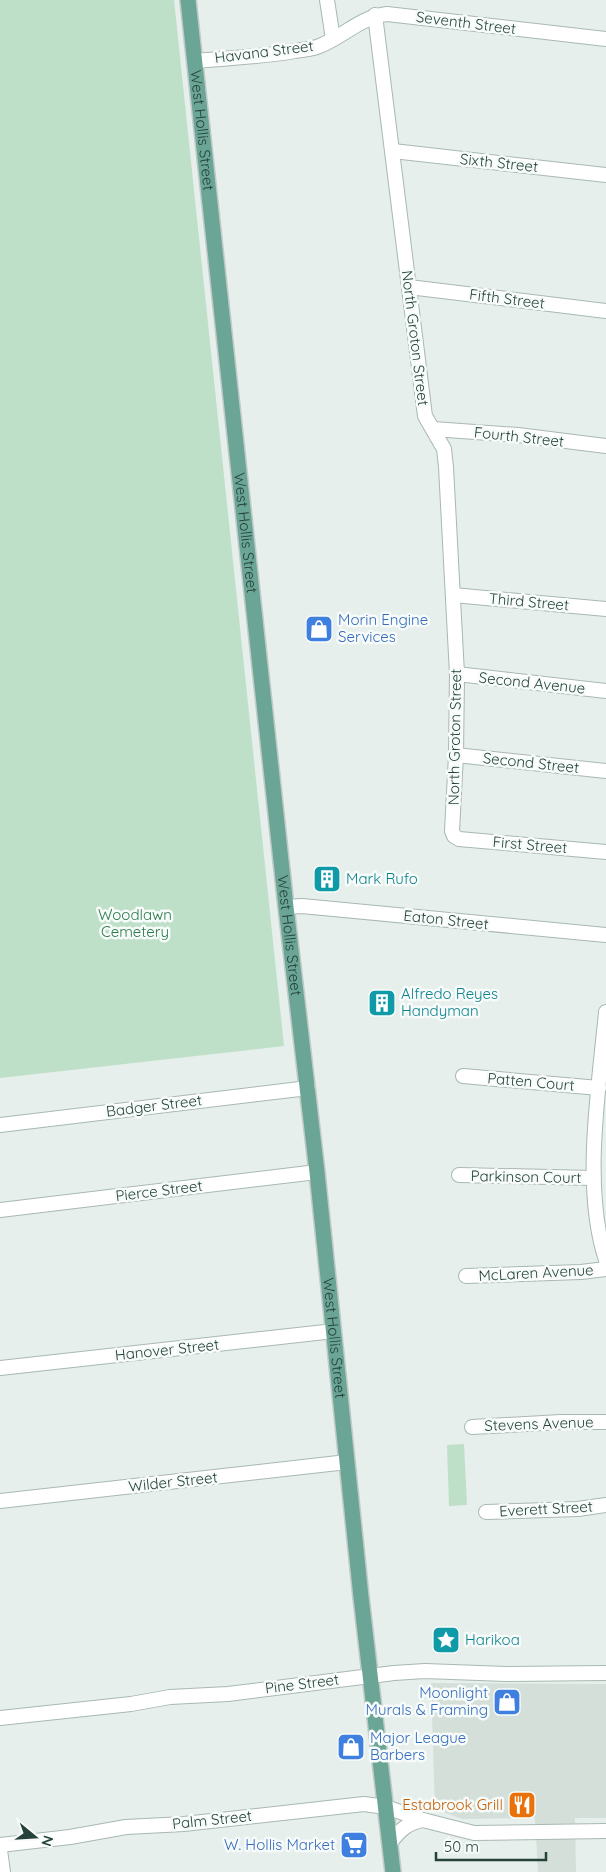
<svg xmlns="http://www.w3.org/2000/svg" width="606" height="1872" viewBox="0 0 606 1872" font-family="Quicksand,sans-serif">
	<style>
		.built { fill: #d4dfda }
		.green { fill: #bfe0c8 }
		.lines { fill: none; stroke-linecap: round; stroke-linejoin: round }
		.minor-casing { stroke: #a8b8b2; stroke-width: 16 }
		.major-casing { stroke: #c2cac8; stroke-width: 18 }
		.minor { stroke: #fff; stroke-width: 14 }
		.major { stroke: #6aa596; stroke-width: 15 }
		.labels { text-anchor: middle; stroke-width: 5; stroke-linejoin: round; paint-order: stroke }
		.street-label { font-size: 15px; fill: #24423a; stroke: #f7fbf9 }
		.shop-label { font-size: 15px; fill: #366cbe; stroke: #f7fbf9; text-anchor: start }
		.culture-label { font-size: 15px; fill: #0d838f; stroke: #f7fbf9; text-anchor: start }
		.park-label { font-size: 15px; fill: #2d7a4b; stroke: #f7fbf9 }
		.food-label { font-size: 15px; fill: #c56008; stroke: #f7fbf9; text-anchor: end }
	</style>
	<rect width="100%" height="100%" fill="#e6efeb"/>
	<polygon class="built" points="431,1683 606,1684 606,1818 575,1818 576,1872 538,1872 535,1818 462,1819 435,1809"/>
	<g class="green">
		<polygon points="0,0 174,0 284,1046 0,1078"/>
		<polygon points="464,1444 467,1505 449,1506 447,1445"/>
	</g>
	<g class="lines">
		<defs>
			<g id="minor">
				<polyline points="327,0 333,39"/>
				<polyline points="375,15 425,416 444,449 446,467 457,674 456,755 452,831 454,836 459,839 606,852"/>
				<path d="M 195,61 C 228,58 262,57 295,51 C 302,50 310,49 317,47 C 342,38 360,17 387,14 L 606,39"/>
				<polyline points="393,151 606,175"/>
				<polyline points="409,287 606,311"/>
				<polyline points="433,429 518,435 606,446"/>
				<polyline points="453,595 606,609"/>
				<polyline points="457,674 606,691"/>
				<polyline points="456,755 606,771"/>
				<polyline points="286,907 302,906 606,935"/>
				<path d="M 606,1012 C 599,1088 582,1188 606,1260"/>
				<polyline points="463,1076 599,1088"/>
				<polyline points="0,1125 308,1088"/>
				<polyline points="459,1175 593,1178"/>
				<polyline points="0,1210 317,1172"/>
				<polyline points="466,1276 581,1272 606,1269"/>
				<polyline points="0,1368 334,1331"/>
				<polyline points="472,1427 561,1422 606,1422"/>
				<polyline points="0,1501 347,1462"/>
				<polyline points="486,1512 578,1509 606,1505"/>
				<polyline points="0,1718 131,1704 170,1697 228,1694 394,1673 425,1671 506,1674 606,1673"/>
				<path d="M 390,1843 C 400,1830 407,1823 423,1820"/>
				<polyline points="0,1845 70,1837 126,1827 184,1824 364,1804 386,1807 423,1820 474,1833 606,1831"/>
				<polyline points="0,1850 3,1872"/>
			</g>
			<g id="major">
				<path id="s1" d="M 188,0 L 286,907 L 317,1172 L 361,1597 L 393,1872"/>
			</g>
		</defs>
		<use href="#minor" class="minor-casing"/>
		<use href="#major" class="major-casing"/>
		<use href="#minor" class="minor"/>
		<use href="#major" class="major"/>
	</g>
	<defs>
		<symbol id="shop-square" viewBox="-11 -11 22 22"><rect x="-9" y="-9" width="18" height="18" rx="4" fill="#3f7fe0" stroke="#f7fbf9"/><path d="M-5-2.5h2.3a2.7 3.5 0 0 1 5.4 0H5L5.5 6h-11ZM-1.5-2.5h3a1.5 2.3 0 0 0-3 0Z" fill="#fff"/></symbol>
		<symbol id="building-square" viewBox="-11 -11 22 22"><rect x="-9" y="-9" width="18" height="18" rx="4" fill="#0f9aa8" stroke="#f7fbf9"/><path d="M-4-6H4V6H1V3H-1V6H-4ZM-2.5-4.3h1.7v1.8h-1.7ZM.8-4.3h1.7v1.8H.8ZM-2.5-1h1.7V.8h-1.7ZM.8-1h1.7V.8H.8Z" fill="#fff"/></symbol>
		<symbol id="sight-square" viewBox="-11 -11 22 22"><rect x="-9" y="-9" width="18" height="18" rx="4" fill="#0f9aa8" stroke="#f7fbf9"/><path d="M0-6L1.8-2.2L6-1.7L2.9 1.2L3.7 5.4L0 3.3L-3.7 5.4L-2.9 1.2L-6-1.7L-1.8-2.2Z" fill="#fff"/></symbol>
		<symbol id="restaurant-square" viewBox="-11 -11 22 22"><rect x="-9" y="-9" width="18" height="18" rx="4" fill="#e8710a" stroke="#f7fbf9"/><path d="M-5-6h1v4h1v-4h1v4h1v-4h1v5L-1.5 .5V6h-2V.5L-5-1ZM5-6V6H3V1.5H1.5Q1.5-4 5-6Z" fill="#fff"/></symbol>
		<symbol id="supermarket-square" viewBox="-11 -11 22 22"><rect x="-9" y="-9" width="18" height="18" rx="4" fill="#3f7fe0" stroke="#f7fbf9"/><path d="M-6-5.5h2.5l.6 2H6L4.5 2H-2.5L-4.4-4H-6ZM-1.5 3.2a1.3 1.3 0 1 0 .1 0ZM3 3.2a1.3 1.3 0 1 0 .1 0Z" fill="#fff"/></symbol>
	</defs>
	<g fill-rule="evenodd">
		<use href="#shop-square" x="303" y="613" width="32" height="32"/>
		<use href="#building-square" x="311" y="863" width="32" height="32"/>
		<use href="#building-square" x="366" y="987" width="32" height="32"/>
		<use href="#sight-square" x="430" y="1624" width="32" height="32"/>
		<use href="#shop-square" x="491" y="1686" width="32" height="32"/>
		<use href="#shop-square" x="335" y="1731" width="32" height="32"/>
		<use href="#restaurant-square" x="506" y="1789" width="32" height="32"/>
		<use href="#supermarket-square" x="338" y="1829" width="32" height="32"/>
	</g>
	<g class="labels">
		<g class="street-label">
			<text transform="translate(466 23) rotate(7)" y="5">Seventh Street</text>
			<text transform="translate(264 52) rotate(-7)" y="5">Havana Street</text>
			<text dy="5" stroke="none"><textPath href="#s1" startOffset="131">West Hollis Street</textPath></text>
			<text transform="translate(499 163) rotate(6)" y="5">Sixth Street</text>
			<text transform="translate(507 299) rotate(7)" y="5">Fifth Street</text>
			<text transform="translate(415 338) rotate(83)" y="5">North Groton Street</text>
			<text transform="translate(519 437) rotate(6)" y="5">Fourth Street</text>
			<text dy="5" stroke="none"><textPath href="#s1" startOffset="536">West Hollis Street</textPath></text>
			<text transform="translate(529 602) rotate(5)" y="5">Third Street</text>
			<text transform="translate(532 683) rotate(6)" y="5">Second Avenue</text>
			<text transform="translate(455 737) rotate(-89)" y="5">North Groton Street</text>
			<text transform="translate(531 763) rotate(6)" y="5">Second Street</text>
			<text transform="translate(530 845) rotate(5)" y="5">First Street</text>
			<text transform="translate(446 920) rotate(6)" y="5">Eaton Street</text>
			<text dy="5" stroke="none"><textPath href="#s1" startOffset="941">West Hollis Street</textPath></text>
			<text transform="translate(531 1082) rotate(5)" y="5">Patten Court</text>
			<text transform="translate(154 1106) rotate(-7)" y="5">Badger Street</text>
			<text transform="translate(526 1177) rotate(1)" y="5">Parkinson Court</text>
			<text transform="translate(159 1191) rotate(-7)" y="5">Pierce Street</text>
			<text transform="translate(536 1273) rotate(-3)" y="5">McLaren Avenue</text>
			<text dy="5" stroke="none"><textPath href="#s1" startOffset="1346">West Hollis Street</textPath></text>
			<text transform="translate(167 1350) rotate(-6)" y="5">Hanover Street</text>
			<text transform="translate(539 1424) rotate(-2)" y="5">Stevens Avenue</text>
			<text transform="translate(173 1482) rotate(-6)" y="5">Wilder Street</text>
			<text transform="translate(546 1509) rotate(-3)" y="5">Everett Street</text>
			<text transform="translate(302 1684) rotate(-7)" y="5">Pine Street</text>
			<text transform="translate(212 1820) rotate(-6)" y="5">Palm Street</text>
		</g>
		<g class="shop-label">
			<text x="338" y="625">Morin Engine<tspan x="338" dy="17">Services</tspan></text>
			<text x="488" y="1698" text-anchor="end">Moonlight<tspan x="488" dy="17">Murals &amp; Framing</tspan></text>
			<text x="370" y="1743">Major League<tspan x="370" dy="17">Barbers</tspan></text>
			<text x="335" y="1850" text-anchor="end">W. Hollis Market</text>
		</g>
		<g class="culture-label">
			<text x="346" y="884">Mark Rufo</text>
			<text x="401" y="999">Alfredo Reyes<tspan x="401" dy="17">Handyman</tspan></text>
			<text x="465" y="1645">Harikoa</text>
		</g>
		<g class="park-label">
			<text x="135" y="920">Woodlawn<tspan x="135" dy="17">Cemetery</tspan></text>
		</g>
		<g class="food-label">
			<text x="503" y="1810">Estabrook Grill</text>
		</g>
	</g>
	<g transform="translate(35 1837) rotate(108)" stroke="#f7fbf9" stroke-width="4" paint-order="stroke">
	<path d="M0-4L9 19L0 12L-9 19Z" fill="#24423a"/>
	<text y="-8" font-size="14" font-weight="bold" text-anchor="middle" fill="#24423a">N</text>
	</g>
	<path d="M436 1852v8h110v-8" fill="none" stroke="#24423a" stroke-width="2.5"/>
	<text x="444" y="1852" font-size="15" fill="#24423a" stroke="#f7fbf9" stroke-width="4" paint-order="stroke">50 m</text>
</svg>
